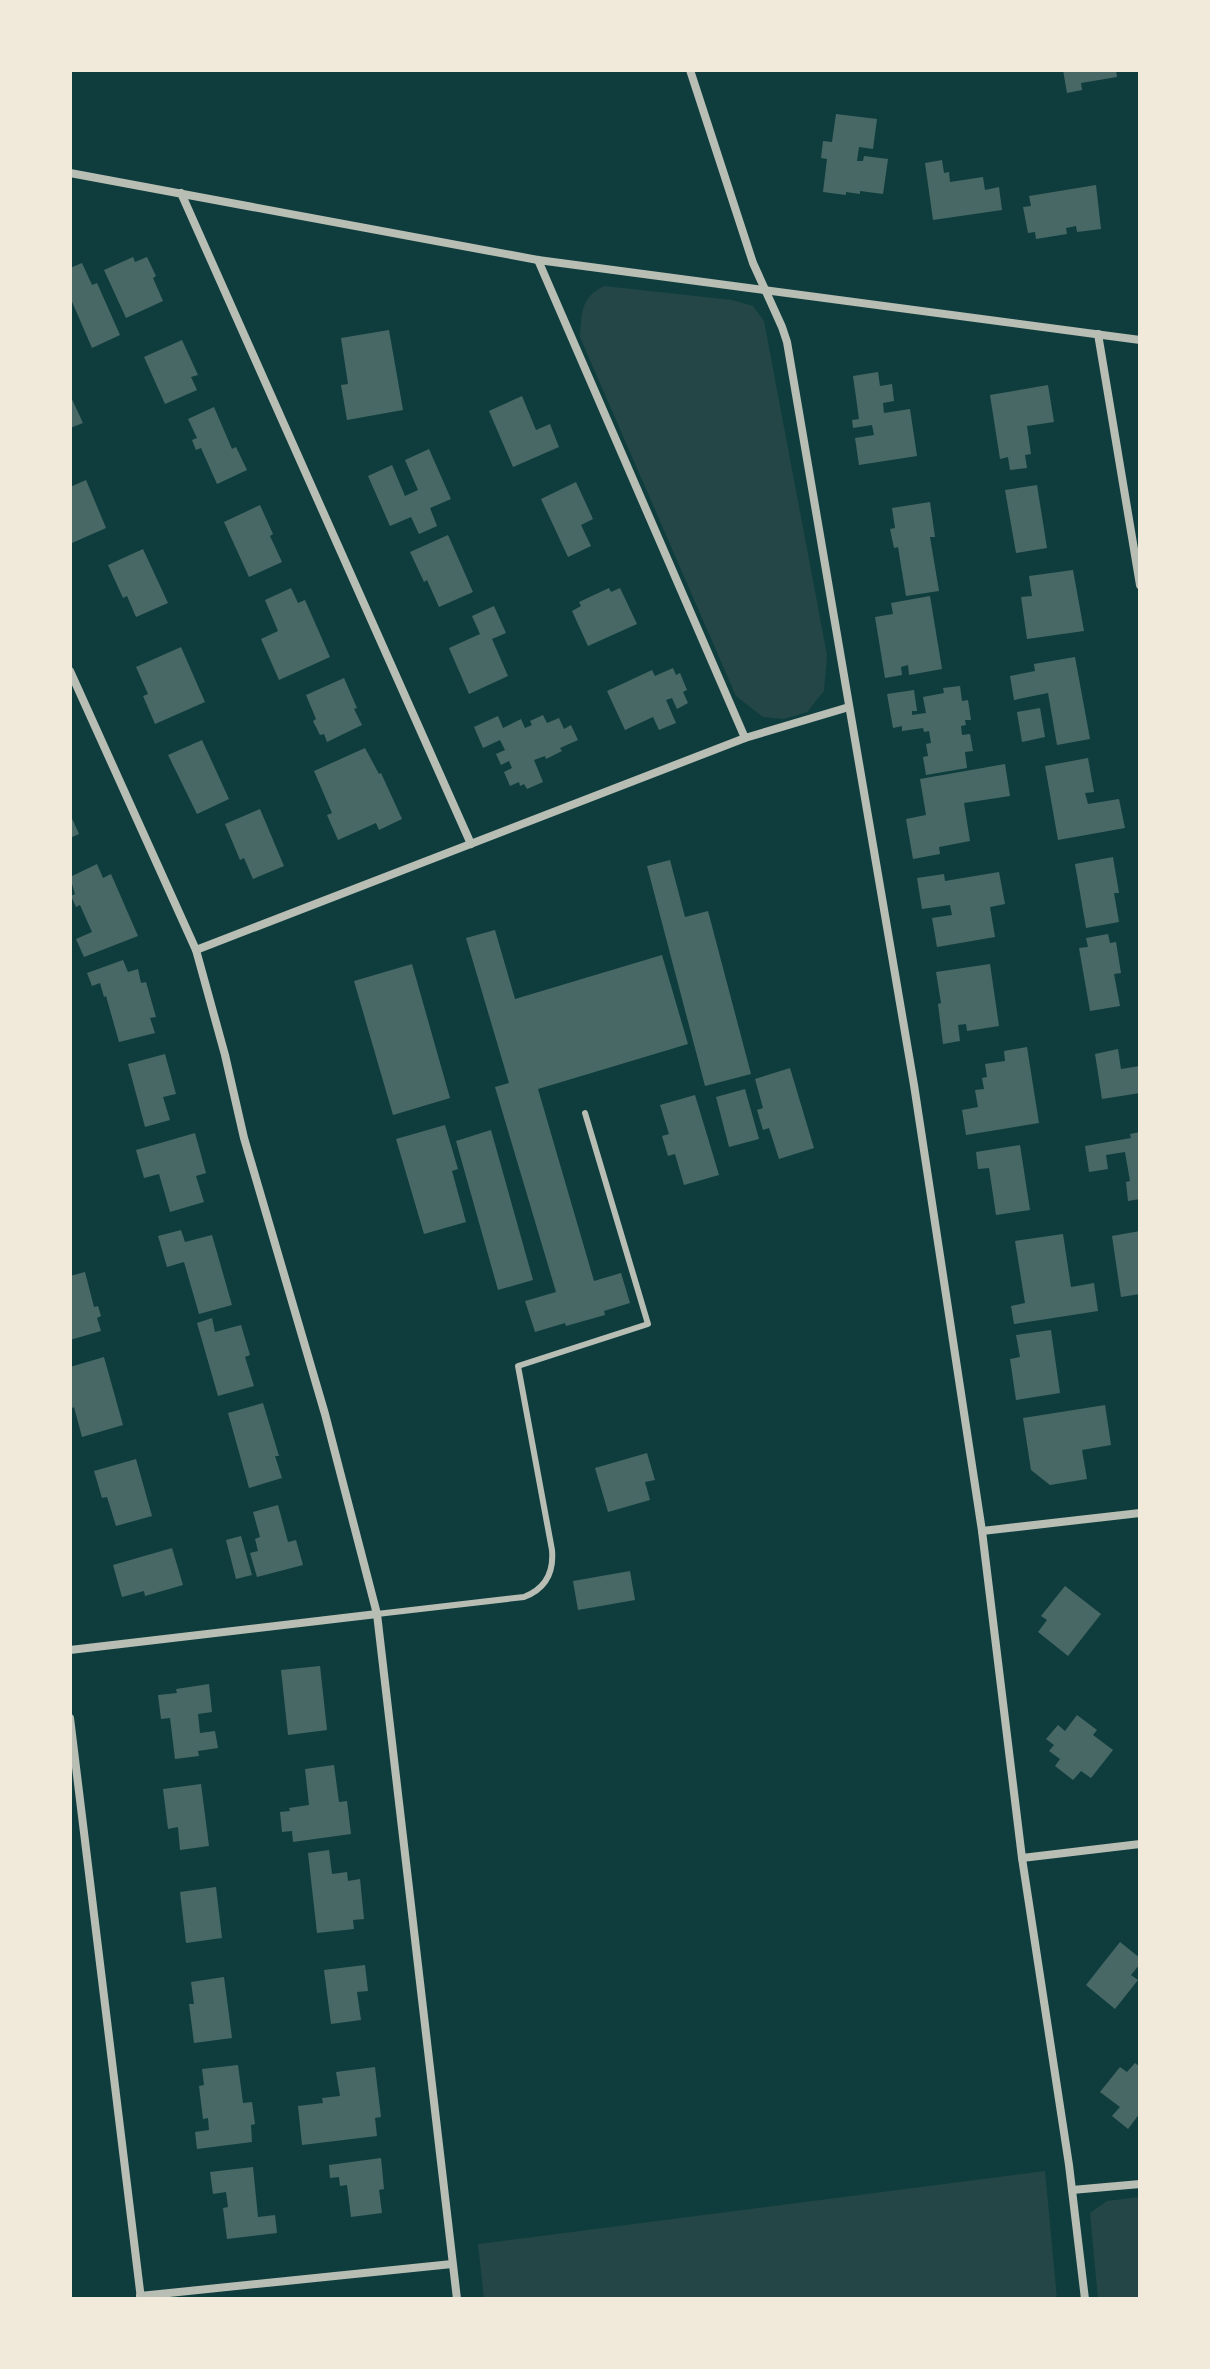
<svg xmlns="http://www.w3.org/2000/svg" width="1210" height="2369" viewBox="0 0 1210 2369" font-family="'Roboto Serif',serif">
	<style>
		.green { fill: #244646 }
		.building { fill: #486865 }
		.lines { fill: none; stroke-linecap: round; stroke-linejoin: round }
		.service { stroke: #b8beb3; stroke-width: 6 }
		.minor { stroke: #b8beb3; stroke-width: 8 }
	</style>
	<rect width="100%" height="100%" fill="#0f3d3e"/>
	<g class="green">
		<path d="M 604,286 L 732,300 L 753,306 L 764,321 L 827,655 L 824,691 L 807,712 L 784,719 L 763,717 L 736,696 L 580,337 C 582,313 580,298 604,286 Z"/>
		<polygon points="1045,2171 1057,2299 484,2299 478,2244"/>
		<polygon points="1140,2197 1140,2299 1098,2299 1090,2213 1107,2201"/>
	</g>
	<g class="building">
		<polygon points="1063,70 1116,70 1117,77 1081,83 1082,90 1067,93"/>
		<polygon points="836,114 877,119 873,149 859,147 857,161 863,161 864,156 888,159 883,194 860,191 860,194 846,192 846,195 823,192 827,159 821,158 823,141 832,142"/>
		<polygon points="942,160 944,173 949,172 950,182 983,177 985,190 999,187 1002,210 933,220 925,163"/>
		<polygon points="1096,185 1101,229 1077,232 1076,226 1066,228 1067,234 1036,239 1035,232 1028,233 1023,207 1031,206 1029,196"/>
		<polygon points="133,257 135,262 147,257 156,276 153,278 163,301 126,318 104,270"/>
		<polygon points="82,263 92,285 97,283 120,335 92,348 70,297 70,268"/>
		<polygon points="389,330 403,410 347,420 341,385 348,384 341,338"/>
		<polygon points="182,340 198,375 191,377 197,390 165,404 144,357"/>
		<polygon points="878,372 880,386 892,384 894,401 883,403 884,413 910,409 917,456 859,465 855,438 874,435 872,425 853,428 852,420 859,419 853,376"/>
		<polygon points="1048,385 1054,422 1027,426 1031,454 1025,455 1027,468 1010,470 1008,457 1000,459 990,395"/>
		<polygon points="70,395 83,423 70,428"/>
		<polygon points="522,396 536,430 550,424 559,447 513,467 489,411"/>
		<polygon points="214,407 232,449 236,447 247,470 217,484 201,448 196,450 192,440 197,438 188,419"/>
		<polygon points="429,449 451,499 430,508 437,526 419,534 411,517 390,526 368,476 392,465 405,496 418,490 405,460"/>
		<polygon points="86,480 106,528 72,543 70,539 70,487"/>
		<polygon points="576,482 593,519 581,525 591,546 568,557 541,499"/>
		<polygon points="1037,485 1047,548 1016,553 1005,490"/>
		<polygon points="930,502 935,537 930,537 939,591 906,596 898,547 894,548 890,529 895,528 892,508"/>
		<polygon points="260,505 273,534 270,536 282,562 249,577 224,522"/>
		<polygon points="448,535 473,592 439,607 427,580 424,582 410,552"/>
		<polygon points="143,549 168,603 136,617 127,596 123,598 108,565"/>
		<polygon points="1073,570 1084,631 1027,639 1021,597 1032,596 1029,576"/>
		<polygon points="291,588 298,603 305,600 330,657 279,680 261,639 278,631 265,600"/>
		<polygon points="609,588 611,592 620,588 637,624 588,646 572,611 581,606 579,602"/>
		<polygon points="930,596 942,669 909,675 908,665 901,667 902,675 885,678 875,617 893,614 891,603"/>
		<polygon points="494,606 506,633 492,639 508,676 469,694 449,648 480,634 472,616"/>
		<polygon points="181,647 205,702 155,724 143,696 148,694 136,667"/>
		<polygon points="1075,657 1090,739 1057,745 1048,693 1014,700 1010,676 1035,671 1034,664"/>
		<polygon points="673,668 676,675 680,673 687,690 683,692 688,703 677,709 672,698 666,700 676,723 659,730 653,717 625,730 607,691 652,670 655,676"/>
		<polygon points="344,678 357,708 354,709 362,725 327,742 324,734 320,735 313,721 316,719 306,695"/>
		<polygon points="960,686 962,701 968,700 971,720 965,720 966,725 961,726 962,735 970,734 973,751 965,752 967,768 926,775 923,757 928,756 926,744 931,743 929,731 924,732 923,728 902,731 902,726 893,728 887,694 914,690 917,711 912,711 912,715 926,713 923,697 944,693 943,688"/>
		<polygon points="1040,708 1045,737 1022,742 1017,712"/>
		<polygon points="543,715 547,723 559,718 564,729 571,725 578,740 560,748 562,751 546,759 545,756 534,760 543,782 527,789 524,784 520,786 519,782 510,786 504,772 512,768 509,761 501,765 496,754 505,750 500,740 483,748 474,727 498,716 503,728 521,719 525,728 532,725 530,721"/>
		<polygon points="202,740 229,799 197,814 168,755"/>
		<polygon points="365,748 379,774 381,773 402,819 379,830 376,823 338,840 327,815 332,813 314,771"/>
		<polygon points="1088,758 1094,792 1085,793 1088,804 1119,799 1125,828 1058,840 1045,766"/>
		<polygon points="1005,764 1010,796 964,803 970,841 939,847 940,854 913,859 906,819 926,815 920,779"/>
		<polygon points="260,809 284,866 253,879 244,858 240,860 225,824"/>
		<polygon points="70,814 79,834 70,838"/>
		<polygon points="1113,857 1119,893 1114,893 1119,922 1086,928 1075,864"/>
		<polygon points="670,860 685,917 708,911 751,1074 705,1086 647,866"/>
		<polygon points="97,864 103,878 111,874 138,936 84,957 76,939 92,932 80,905 76,907 71,896 75,894 70,877"/>
		<polygon points="999,872 1005,904 990,907 995,937 937,947 932,918 952,915 950,905 922,909 917,878 944,874 945,881"/>
		<polygon points="495,930 515,999 662,955 688,1044 538,1089 594,1281 621,1273 630,1303 604,1311 605,1315 566,1326 565,1323 535,1332 525,1301 556,1292 495,1087 509,1083 466,938"/>
		<polygon points="1108,934 1110,943 1116,942 1121,973 1114,974 1120,1006 1090,1011 1079,948 1088,947 1086,938"/>
		<polygon points="123,960 128,972 138,969 141,983 146,982 156,1017 150,1018 155,1033 119,1042 106,996 104,997 100,983 92,986 87,973"/>
		<polygon points="412,964 450,1098 393,1115 354,981"/>
		<polygon points="990,964 999,1026 967,1031 966,1024 958,1025 960,1041 943,1044 938,1004 941,1003 936,972"/>
		<polygon points="1027,1047 1039,1123 966,1135 962,1110 978,1107 975,1090 984,1089 982,1078 987,1077 985,1064 1005,1061 1004,1051"/>
		<polygon points="1118,1049 1121,1069 1140,1066 1140,1093 1102,1099 1095,1054"/>
		<polygon points="165,1054 176,1094 163,1097 170,1120 145,1127 128,1064"/>
		<polygon points="790,1068 814,1148 779,1159 769,1128 763,1130 757,1110 763,1108 755,1079"/>
		<polygon points="745,1089 759,1139 729,1147 716,1097"/>
		<polygon points="695,1095 719,1175 684,1185 675,1154 668,1156 662,1136 669,1134 660,1105"/>
		<polygon points="445,1125 458,1169 452,1171 466,1222 424,1234 396,1139"/>
		<polygon points="491,1130 533,1280 498,1290 456,1141"/>
		<polygon points="1140,1132 1140,1199 1128,1201 1126,1182 1130,1181 1125,1152 1106,1155 1108,1169 1089,1172 1085,1146 1131,1138 1130,1134"/>
		<polygon points="195,1133 206,1173 196,1176 204,1202 170,1212 159,1174 144,1178 136,1150"/>
		<polygon points="1020,1145 1030,1210 996,1215 989,1168 978,1169 976,1152"/>
		<polygon points="181,1230 185,1242 212,1235 232,1305 199,1314 184,1262 167,1267 158,1236"/>
		<polygon points="1140,1231 1140,1294 1121,1297 1112,1236"/>
		<polygon points="1063,1234 1071,1287 1094,1283 1098,1311 1014,1324 1011,1306 1025,1303 1015,1241"/>
		<polygon points="85,1272 94,1307 98,1306 101,1316 97,1318 101,1331 70,1340 70,1276"/>
		<polygon points="212,1318 215,1332 241,1325 250,1355 245,1357 254,1386 218,1396 197,1323"/>
		<polygon points="1051,1330 1060,1393 1016,1400 1010,1359 1020,1357 1016,1335"/>
		<polygon points="104,1357 123,1425 82,1437 74,1407 71,1409 70,1404 70,1367"/>
		<polygon points="263,1403 279,1456 275,1456 282,1478 249,1488 228,1413"/>
		<polygon points="1105,1405 1111,1445 1082,1450 1087,1479 1050,1485 1031,1470 1023,1418"/>
		<polygon points="647,1453 655,1480 645,1482 650,1500 608,1512 595,1468"/>
		<polygon points="136,1459 152,1516 116,1526 107,1497 102,1498 94,1471"/>
		<polygon points="278,1505 288,1542 296,1540 303,1565 257,1577 250,1553 258,1551 255,1539 260,1537 253,1512"/>
		<polygon points="241,1536 252,1575 236,1579 226,1540"/>
		<polygon points="172,1548 183,1585 145,1596 144,1591 122,1597 113,1565"/>
		<polygon points="630,1571 635,1600 578,1610 573,1581"/>
		<polygon points="1065,1586 1101,1614 1068,1656 1038,1632 1047,1620 1041,1616"/>
		<polygon points="320,1666 327,1730 288,1735 281,1670"/>
		<polygon points="209,1684 212,1712 198,1714 200,1733 215,1731 218,1748 198,1751 199,1756 175,1759 170,1718 161,1719 158,1695 177,1693 176,1689"/>
		<polygon points="1077,1715 1097,1730 1093,1735 1113,1750 1091,1778 1081,1771 1073,1780 1055,1766 1060,1759 1049,1751 1054,1745 1046,1739 1058,1725 1065,1731"/>
		<polygon points="334,1765 339,1802 347,1801 351,1834 293,1842 292,1831 282,1832 280,1812 290,1811 289,1808 309,1805 305,1769"/>
		<polygon points="201,1784 209,1846 180,1850 178,1827 168,1829 163,1789"/>
		<polygon points="329,1850 332,1874 347,1872 348,1881 360,1879 364,1919 353,1920 354,1929 317,1933 308,1853"/>
		<polygon points="216,1887 222,1938 186,1943 180,1892"/>
		<polygon points="1120,1942 1140,1958 1140,1964 1131,1975 1138,1980 1115,2009 1086,1985"/>
		<polygon points="365,1965 368,1991 357,1992 361,2020 331,2024 324,1970"/>
		<polygon points="224,1977 232,2038 194,2043 189,2004 194,2004 191,1982"/>
		<polygon points="1135,2063 1140,2067 1140,2113 1128,2129 1112,2116 1120,2107 1100,2092 1120,2067 1127,2072"/>
		<polygon points="238,2065 243,2103 252,2102 255,2124 251,2125 252,2142 197,2149 195,2132 209,2130 208,2118 203,2119 199,2086 204,2085 202,2069"/>
		<polygon points="375,2067 381,2117 375,2118 377,2136 302,2145 298,2106 323,2103 322,2098 340,2096 336,2072"/>
		<polygon points="381,2158 384,2189 379,2190 382,2213 351,2217 347,2185 340,2186 339,2177 330,2178 329,2165"/>
		<polygon points="253,2167 258,2217 275,2215 277,2233 227,2239 223,2208 228,2207 226,2192 213,2194 210,2172"/>
	</g>
	<g class="lines">
		<path class="service" d="M 377,1614 L 524,1597 C 545,1589 554,1573 552,1550 L 518,1366 L 648,1324 L 585,1113"/>
		<g class="minor">
			<polyline points="690,70 753,263 782,327 787,342 914,1085 982,1531 1022,1858 1069,2165 1085,2299"/>
			<polyline points="70,173 538,260 1140,340"/>
			<polyline points="181,193 471,844"/>
			<polyline points="538,260 745,738"/>
			<polyline points="1098,334 1140,585"/>
			<polyline points="70,671 196,950 225,1055 244,1138 325,1414 377,1614 457,2299"/>
			<polyline points="196,950 745,738 849,707"/>
			<polyline points="982,1531 1140,1513"/>
			<polyline points="70,1650 377,1614"/>
			<polyline points="70,1718 141,2299"/>
			<polyline points="1022,1858 1140,1844"/>
			<polyline points="1072,2190 1140,2184"/>
			<polyline points="140,2296 452,2264"/>
		</g>
	</g>
	<rect width="1210" height="2369" fill="none" stroke="#f1e9da" stroke-width="144"/>
</svg>
